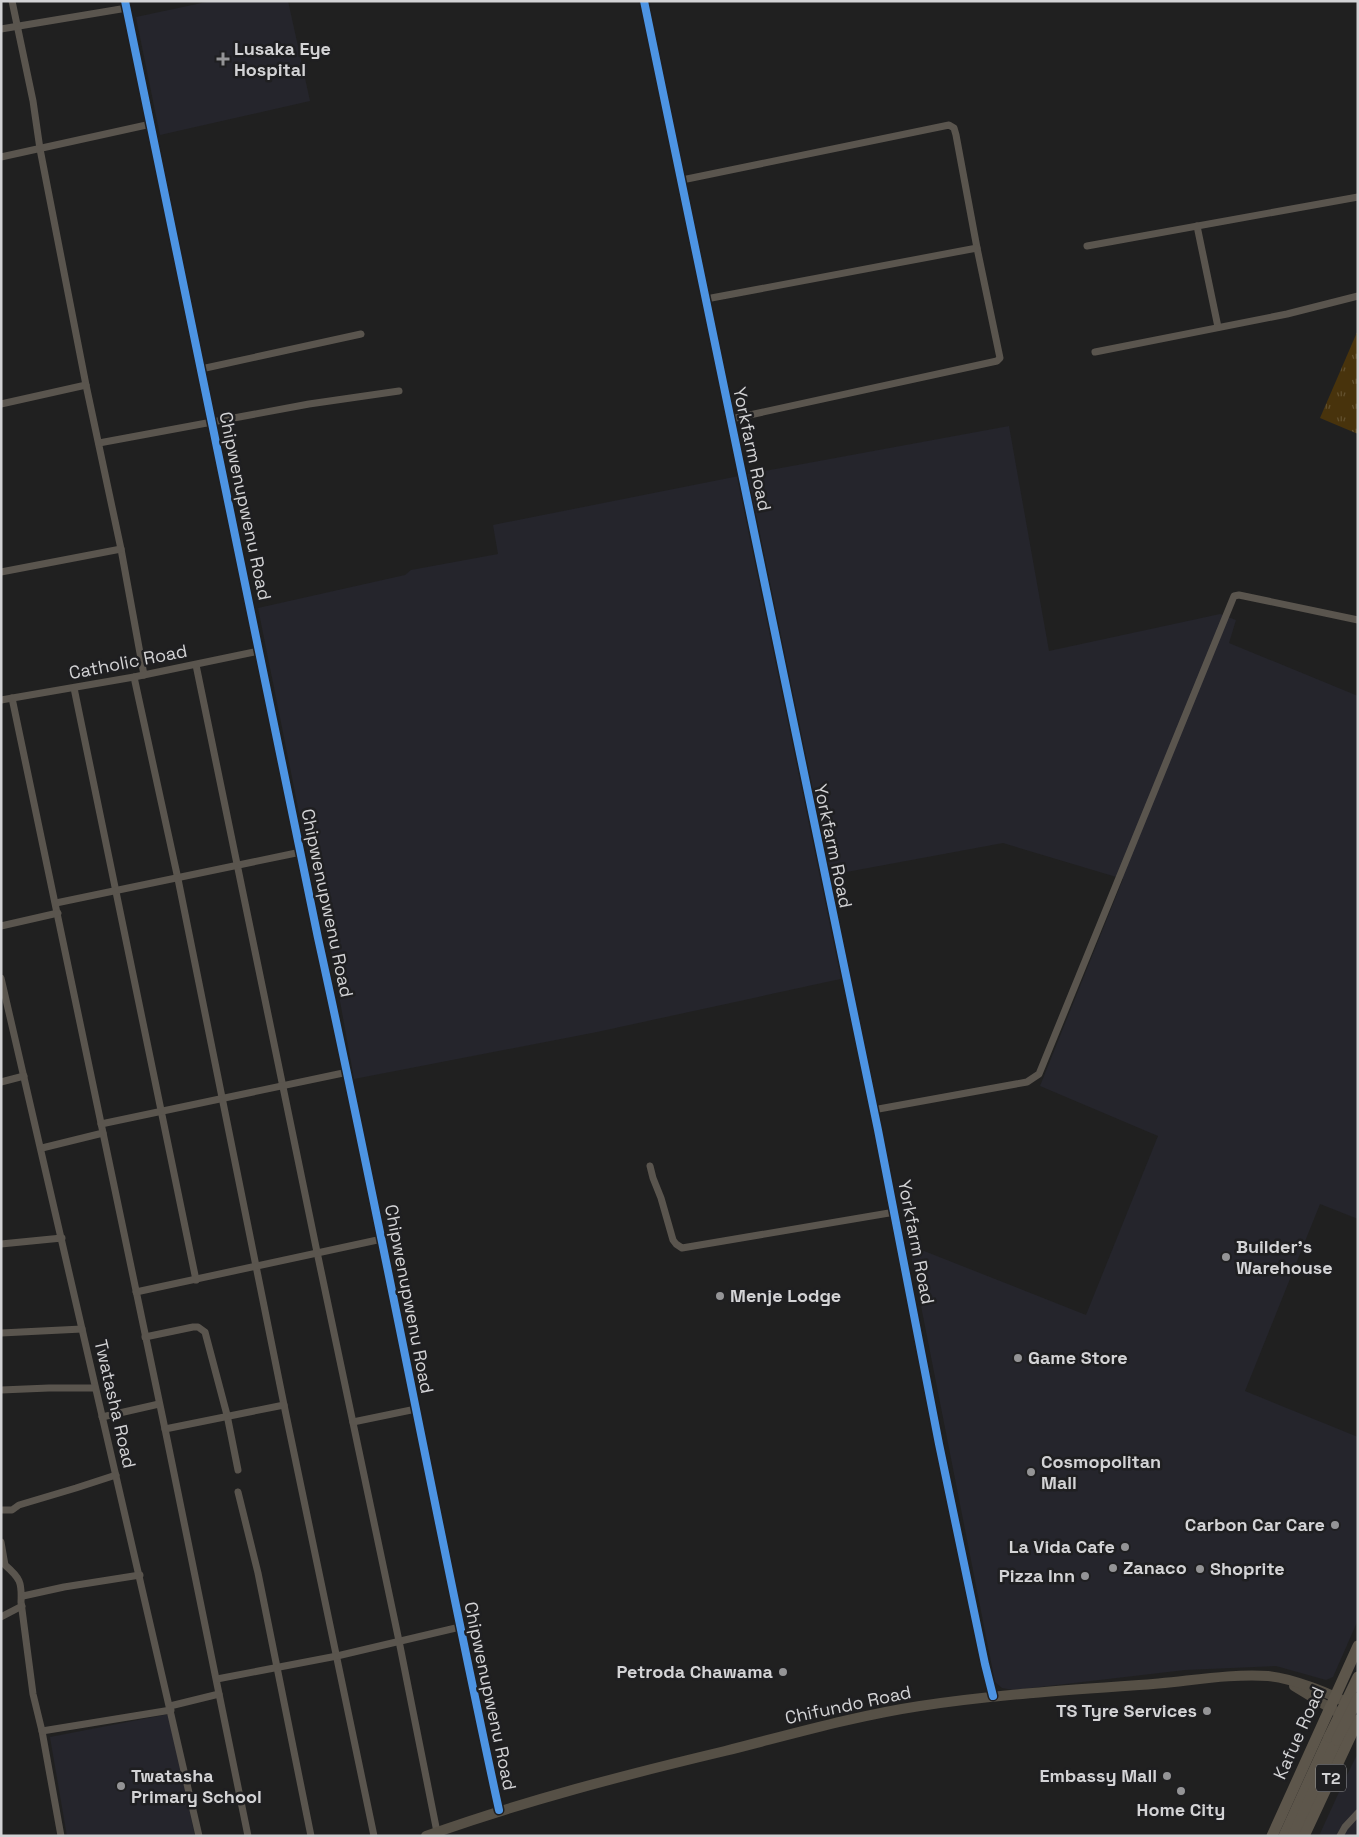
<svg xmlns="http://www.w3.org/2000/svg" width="1359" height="1837" viewBox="0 0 1359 1837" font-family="'Space Grotesk',sans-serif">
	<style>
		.built { fill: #25252c }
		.grass { fill: url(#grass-tufts) }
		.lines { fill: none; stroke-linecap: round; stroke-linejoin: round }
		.street { stroke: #5a554e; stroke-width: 7 }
		.secondary { stroke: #565046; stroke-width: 10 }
		.primary { stroke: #5d564b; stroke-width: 11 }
		.primary-bridge { stroke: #5d564b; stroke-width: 11 }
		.cycleway-casing { stroke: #1f1f21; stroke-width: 11 }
		.cycleway { stroke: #4d94e3; stroke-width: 8 }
		.poi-dot { fill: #949496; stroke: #1f1f21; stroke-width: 2 }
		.labels { text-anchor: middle; stroke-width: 5; stroke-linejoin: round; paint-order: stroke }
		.shield { fill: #1f1f21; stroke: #9d9d9f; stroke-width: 1 }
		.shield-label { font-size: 16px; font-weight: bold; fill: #d3d3d5 }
		.poi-label { font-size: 18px; font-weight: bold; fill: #d3d3d5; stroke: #1f1f21; text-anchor: start }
		.street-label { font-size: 18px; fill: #d3d3d5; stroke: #1f1f21 }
	</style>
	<defs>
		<pattern id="grass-tufts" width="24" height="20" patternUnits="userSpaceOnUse" patternTransform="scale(1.25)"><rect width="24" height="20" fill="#48330c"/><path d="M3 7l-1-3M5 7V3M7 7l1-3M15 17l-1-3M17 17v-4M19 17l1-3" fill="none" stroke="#62502e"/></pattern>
	</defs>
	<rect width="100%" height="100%" fill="#202020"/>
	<g class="built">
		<polygon points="211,1 288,1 310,101 160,135 136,17"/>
		<polygon points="1009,426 1049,651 1220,614 1236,620 1229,643 1358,696 1358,1219 1320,1204 1245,1391 1358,1437 1358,1620 1333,1677 1326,1680 1276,1666 1185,1670 1013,1690 1002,1688 995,1682 909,1245 1086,1315 1158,1136 1040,1086 1123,879 1003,843 825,876 845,978 597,1032 354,1079 331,951 301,822 258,608 405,575 411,570 498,554 493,525 754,473"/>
		<polygon points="169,1714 195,1836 67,1836 50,1737"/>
		<polygon points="1358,1753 1358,1836 1319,1836 1345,1779"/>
	</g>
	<polygon class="grass" points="1358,330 1358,434 1320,418"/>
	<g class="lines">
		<g class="street">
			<polyline points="12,1 33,101 40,149 86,385 121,549 144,675"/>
			<path d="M 125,1 L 318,938 C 382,1228 436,1520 499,1810"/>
			<polyline points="644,1 878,1130 939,1444 985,1664 993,1696"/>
			<polyline points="1,29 127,8"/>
			<polyline points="1,157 151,124"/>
			<polyline points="682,180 949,125 954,128 956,135 977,248 1000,358 997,361 731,419"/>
			<polyline points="1197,226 1218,327"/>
			<polyline points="1087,246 1358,197"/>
			<polyline points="706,299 977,248"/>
			<polyline points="1095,352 1287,314 1358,296"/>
			<polyline points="201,369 361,334"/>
			<polyline points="1,404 86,385"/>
			<polyline points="99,443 309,404 399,391"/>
			<polyline points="1,572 121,549"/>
			<polyline points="196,665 317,1252 399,1641 437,1832"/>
			<polyline points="134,677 178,879 284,1405 374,1836"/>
			<polyline points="74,688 196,1280"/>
			<polyline points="12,698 165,1429 248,1836"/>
			<polyline points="1,700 134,677 259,651"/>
			<polyline points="56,903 301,852"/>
			<polyline points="1,926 58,913"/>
			<polyline points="1,978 199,1836"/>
			<polyline points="1,1082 24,1076"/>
			<polyline points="873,1110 1027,1082 1039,1074 1234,596 1239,595 1358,620"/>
			<polyline points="101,1124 348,1072"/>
			<polyline points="42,1148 103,1133"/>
			<polyline points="650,1166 653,1178 661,1198 673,1240 676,1244 682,1248 895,1212"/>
			<polyline points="1,1244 62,1238"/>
			<polyline points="136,1292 382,1239"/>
			<polyline points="1,1333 82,1329"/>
			<polyline points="145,1337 193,1327 198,1327 205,1332 227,1415 238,1470"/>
			<polyline points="1,1390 49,1388 95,1388"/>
			<polyline points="102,1417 159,1404"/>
			<polyline points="353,1422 416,1409"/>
			<polyline points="165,1429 284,1405"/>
			<polyline points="238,1492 258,1573 311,1836"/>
			<polyline points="1,1510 12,1510 19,1505 76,1488 116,1475"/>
			<path d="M 1,1542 L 5,1565 C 20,1578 22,1582 21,1602 L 33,1694 L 42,1731 L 61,1836"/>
			<polyline points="23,1596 64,1587 140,1575"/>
			<polyline points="1,1617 22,1606"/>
			<polyline points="217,1679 337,1656 460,1627"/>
			<polyline points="170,1706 219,1694"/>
			<polyline points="42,1731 171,1710"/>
			<polyline points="1340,1836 1345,1827 1358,1813"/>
		</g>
		<g class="secondary">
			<polyline points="1294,1686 1335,1711"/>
			<path d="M 426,1836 C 524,1801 624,1775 725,1751 C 789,1735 854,1716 920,1706 C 993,1695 1066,1690 1139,1685 C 1180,1683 1227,1673 1268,1676 C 1292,1678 1332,1694 1353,1706"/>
		</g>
		<g class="primary">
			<polyline points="1272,1836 1358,1646"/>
			<polyline points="1284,1836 1329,1737"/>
			<polyline points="1293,1836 1337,1740"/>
			<polyline points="1304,1836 1358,1720"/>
		</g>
		<g class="primary-bridge">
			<polyline points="1329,1737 1358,1677"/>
			<polyline points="1337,1740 1358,1698"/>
		</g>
		<defs>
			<g id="cycleway">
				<path d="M 125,1 L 318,938 C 382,1228 436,1520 499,1810"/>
				<polyline points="644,1 878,1130 939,1444 985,1664 993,1696"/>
			</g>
		</defs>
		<use href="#cycleway" class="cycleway-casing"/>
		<use href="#cycleway" class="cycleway"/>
	</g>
	<g class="poi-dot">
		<path d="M220.5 51.5h5v5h5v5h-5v5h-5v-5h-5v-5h5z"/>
		<circle cx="1226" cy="1257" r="5"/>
		<circle cx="720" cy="1296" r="5"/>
		<circle cx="1018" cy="1358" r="5"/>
		<circle cx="1031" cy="1472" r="5"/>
		<circle cx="1335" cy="1525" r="5"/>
		<circle cx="1125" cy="1547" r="5"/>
		<circle cx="1113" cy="1568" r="5"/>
		<circle cx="1200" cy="1569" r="5"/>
		<circle cx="1085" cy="1576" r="5"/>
		<circle cx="783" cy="1672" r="5"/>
		<circle cx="1207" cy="1711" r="5"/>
		<circle cx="1167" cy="1776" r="5"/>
		<circle cx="121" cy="1786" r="5"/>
		<circle cx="1181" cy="1791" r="5"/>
	</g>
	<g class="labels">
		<rect class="shield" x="1316" y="1764.5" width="30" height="27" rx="4"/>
		<g class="shield-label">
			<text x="1331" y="1784">T2</text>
		</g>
		<g class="poi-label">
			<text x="234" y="55">Lusaka Eye<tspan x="234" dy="21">Hospital</tspan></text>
			<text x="1236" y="1253">Builder's<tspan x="1236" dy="21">Warehouse</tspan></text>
			<text x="730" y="1302">Menje Lodge</text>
			<text x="1028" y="1364">Game Store</text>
			<text x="1041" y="1468">Cosmopolitan<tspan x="1041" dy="21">Mall</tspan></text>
			<text x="1325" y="1531" text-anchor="end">Carbon Car Care</text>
			<text x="1115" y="1553" text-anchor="end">La Vida Cafe</text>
			<text x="1123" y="1574">Zanaco</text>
			<text x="1210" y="1575">Shoprite</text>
			<text x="1075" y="1582" text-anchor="end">Pizza Inn</text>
			<text x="773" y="1678" text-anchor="end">Petroda Chawama</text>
			<text x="1197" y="1717" text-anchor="end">TS Tyre Services</text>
			<text x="131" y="1782">Twatasha<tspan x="131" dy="21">Primary School</tspan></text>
			<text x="1157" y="1782" text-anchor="end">Embassy Mall</text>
			<text x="1181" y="1816" text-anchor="middle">Home City</text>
		</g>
		<g class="street-label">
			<text transform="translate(752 449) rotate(78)" y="6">Yorkfarm Road</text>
			<text transform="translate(245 506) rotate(78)" y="6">Chipwenupwenu Road</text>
			<text transform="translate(128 662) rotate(-11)" y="6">Catholic Road</text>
			<text transform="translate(833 846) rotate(78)" y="6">Yorkfarm Road</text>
			<text transform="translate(327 903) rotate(78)" y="6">Chipwenupwenu Road</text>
			<text transform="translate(916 1242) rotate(79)" y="6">Yorkfarm Road</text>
			<text transform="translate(409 1299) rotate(79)" y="6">Chipwenupwenu Road</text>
			<text transform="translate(115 1404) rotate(77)" y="6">Twatasha Road</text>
			<text transform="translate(490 1696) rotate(78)" y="6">Chipwenupwenu Road</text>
			<text transform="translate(848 1705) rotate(-12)" y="6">Chifundo Road</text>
			<text transform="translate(1299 1733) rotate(-66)" y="6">Kafue Road</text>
		</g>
	</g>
	<rect width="1359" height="1837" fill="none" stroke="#d3d3d5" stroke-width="5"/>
</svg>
